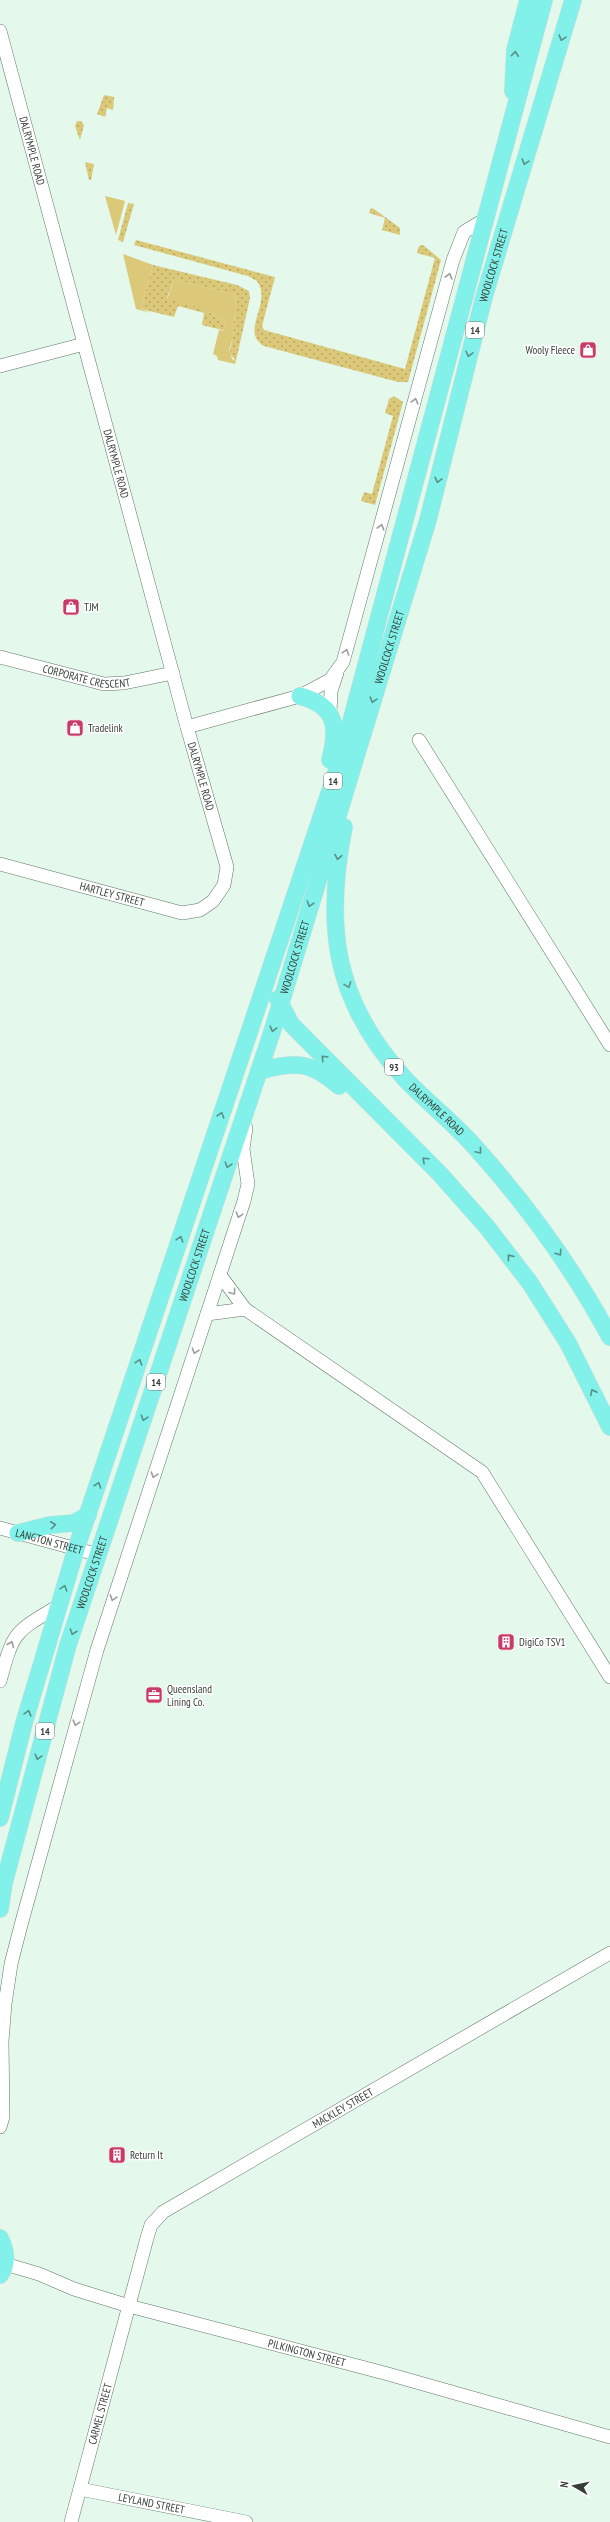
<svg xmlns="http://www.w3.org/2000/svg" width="610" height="2522" viewBox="0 0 610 2522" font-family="'PT Sans Narrow',sans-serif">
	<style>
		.grass { fill: #dbc979 }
		.garden { fill: url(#garden-dots) }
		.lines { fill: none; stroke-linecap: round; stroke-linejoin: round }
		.minor-casing { stroke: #627468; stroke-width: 14 }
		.major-casing { stroke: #dbdcdb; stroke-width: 18 }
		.minor { stroke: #fff; stroke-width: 13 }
		.major { stroke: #81f1e9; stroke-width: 17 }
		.oneway { stroke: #588f88 }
		.oneway2 { stroke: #9a9e9c }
		.labels { text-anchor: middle; stroke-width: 3; stroke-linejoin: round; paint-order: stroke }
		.shield { fill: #fff; stroke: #727874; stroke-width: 1 }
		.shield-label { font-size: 10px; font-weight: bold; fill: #363e38 }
		.street-label { font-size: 11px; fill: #363e38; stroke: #fff }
		.poi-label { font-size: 11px; fill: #363e38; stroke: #fff; text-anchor: start }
	</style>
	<defs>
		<pattern id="garden-dots" width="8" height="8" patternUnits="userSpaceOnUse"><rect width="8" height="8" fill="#dbc979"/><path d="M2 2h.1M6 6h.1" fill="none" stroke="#b2a564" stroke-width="1.8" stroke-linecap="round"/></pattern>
	</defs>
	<rect width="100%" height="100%" fill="#e4f8eb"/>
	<g class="grass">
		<polygon points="105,196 125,201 116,235"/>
		<polygon points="123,254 153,265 141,309 151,313 136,309"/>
		<polygon points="175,277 184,282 236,295 233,338 229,350 232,359 236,361 235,364 218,360 217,356 213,354 219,330 226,331 224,322 206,310 167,300"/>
	</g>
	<g class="garden">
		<polygon points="104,95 114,97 113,110 107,108 105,117 97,114"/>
		<polygon points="77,121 81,121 84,125 80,140 75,126"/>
		<polygon points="85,162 94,164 91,180 89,180"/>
		<polygon points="128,203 134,204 123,242 118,240"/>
		<polygon points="371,208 374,209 400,228 400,235 382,230 385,218 369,213"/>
		<path d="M 136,240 L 275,277 L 262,326 L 264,330 L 405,369 L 435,258 L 417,253 L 419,246 L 423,245 L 441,260 L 408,382 L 398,382 L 264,346 C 239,331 273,303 257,281 L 248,276 L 134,245 Z"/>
		<polygon points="153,265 237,285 249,291 250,298 236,361 229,353 233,338 236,295 184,282 175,277 167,298 206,310 224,322 226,331 202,325 204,313 178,306 174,317 141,309"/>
		<polygon points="394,396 403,402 375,505 361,501 364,492 372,494 393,416 385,413 389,399"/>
	</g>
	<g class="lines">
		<defs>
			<g id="minor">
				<path id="s1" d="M 0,31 L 187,727 L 227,867 L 224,885 L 213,901 L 200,910 L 182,913 L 0,864"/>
				<polyline points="0,366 84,344"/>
				<path id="s2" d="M 0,657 L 104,684 L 124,683 L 173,673"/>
				<polyline points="330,712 331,691 337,673"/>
				<polyline points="187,727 300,696 330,680 343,662 453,260 464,232 487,218"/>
				<polyline points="419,740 610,1045"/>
				<polyline points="220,1275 245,1309 482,1472 610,1677"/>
				<polyline points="207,1314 245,1309"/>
				<path id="s3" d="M 0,1528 L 99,1555"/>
				<path d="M 0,1681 C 14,1630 14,1633 58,1606"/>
				<polyline points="0,2127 3,2117 2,2041 5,2004 11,1964 21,1925 97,1650 244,1201 248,1184 243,1149 246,1128"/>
				<path id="s4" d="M 5,2264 L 39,2274 L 74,2289 L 129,2306 L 388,2374 L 610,2437"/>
				<path id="s5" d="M 80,2489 L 246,2522"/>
				<path id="s6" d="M 71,2522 L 147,2238 L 151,2225 L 163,2212 L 610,1953"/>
			</g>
			<g id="major">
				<polyline points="513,91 515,50 528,0"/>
				<path d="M 300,696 C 336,706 339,726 330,760"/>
				<path id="s7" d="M 344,827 C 324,927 334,1002 406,1080 C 428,1103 454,1123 475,1147 C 527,1205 573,1268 610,1337"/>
				<polyline points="278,999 291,1024 440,1174 487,1227 530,1283 568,1343 610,1427"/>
				<path d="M 259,1071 C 295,1062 309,1060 339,1086"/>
				<polyline points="18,1533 50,1525 74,1523 88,1515"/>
				<polyline points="0,1818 24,1723 76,1549 342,755 544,0"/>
				<path id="s8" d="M 0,1909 L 4,1883 L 68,1645 L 272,1032 L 428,520 L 484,297 L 573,0"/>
				<path d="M 0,2238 C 6,2250 8,2264 0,2275"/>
			</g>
		</defs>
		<use href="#minor" class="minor-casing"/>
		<use href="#major" class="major-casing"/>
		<use href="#minor" class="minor"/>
		<use href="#major" class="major"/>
	</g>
	<defs><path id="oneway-chevron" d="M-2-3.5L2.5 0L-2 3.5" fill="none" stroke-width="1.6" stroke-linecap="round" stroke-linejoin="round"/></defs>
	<g class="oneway">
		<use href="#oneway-chevron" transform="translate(562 38) rotate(106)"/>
		<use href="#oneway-chevron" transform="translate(515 54) rotate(-85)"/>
		<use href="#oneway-chevron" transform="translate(525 162) rotate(107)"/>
		<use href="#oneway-chevron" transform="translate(469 354) rotate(104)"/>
		<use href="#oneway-chevron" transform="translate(438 480) rotate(104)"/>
		<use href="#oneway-chevron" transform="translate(373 700) rotate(106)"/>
		<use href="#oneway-chevron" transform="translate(338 857) rotate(101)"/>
		<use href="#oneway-chevron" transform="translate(310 904) rotate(107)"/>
		<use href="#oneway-chevron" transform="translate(348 985) rotate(70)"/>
		<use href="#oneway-chevron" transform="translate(273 1029) rotate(105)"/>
		<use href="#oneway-chevron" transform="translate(324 1058) rotate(-134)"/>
		<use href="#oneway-chevron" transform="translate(221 1115) rotate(-72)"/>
		<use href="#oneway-chevron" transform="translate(479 1151) rotate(50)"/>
		<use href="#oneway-chevron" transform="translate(425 1160) rotate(-137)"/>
		<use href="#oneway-chevron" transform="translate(228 1165) rotate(108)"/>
		<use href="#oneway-chevron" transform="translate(180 1239) rotate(-72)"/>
		<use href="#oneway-chevron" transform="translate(559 1253) rotate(56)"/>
		<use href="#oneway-chevron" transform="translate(510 1257) rotate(-127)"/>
		<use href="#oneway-chevron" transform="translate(139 1362) rotate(-72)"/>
		<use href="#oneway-chevron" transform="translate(593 1392) rotate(-117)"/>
		<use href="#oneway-chevron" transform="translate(144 1418) rotate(108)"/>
		<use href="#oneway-chevron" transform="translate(98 1485) rotate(-71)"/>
		<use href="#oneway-chevron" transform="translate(53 1525) rotate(-6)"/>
		<use href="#oneway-chevron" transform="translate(64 1588) rotate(-72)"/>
		<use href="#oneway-chevron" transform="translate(73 1632) rotate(109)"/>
		<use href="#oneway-chevron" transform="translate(28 1713) rotate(-74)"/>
		<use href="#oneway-chevron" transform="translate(38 1757) rotate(105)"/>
	</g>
	<g class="oneway2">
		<use href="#oneway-chevron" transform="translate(449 276) rotate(-75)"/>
		<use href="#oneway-chevron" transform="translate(415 401) rotate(-75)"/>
		<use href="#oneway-chevron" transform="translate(381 527) rotate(-75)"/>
		<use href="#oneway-chevron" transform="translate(346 652) rotate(-73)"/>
		<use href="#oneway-chevron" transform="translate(239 1215) rotate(108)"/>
		<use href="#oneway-chevron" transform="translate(233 1292) rotate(53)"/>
		<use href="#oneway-chevron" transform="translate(195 1351) rotate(109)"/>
		<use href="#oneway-chevron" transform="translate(154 1475) rotate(108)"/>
		<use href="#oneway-chevron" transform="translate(113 1598) rotate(108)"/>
		<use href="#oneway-chevron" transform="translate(11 1644) rotate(-67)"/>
		<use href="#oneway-chevron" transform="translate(76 1723) rotate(106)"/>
	</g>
	<defs>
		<symbol id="shop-square" viewBox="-11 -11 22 22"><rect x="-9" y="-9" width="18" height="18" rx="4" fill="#c83a67" stroke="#fff"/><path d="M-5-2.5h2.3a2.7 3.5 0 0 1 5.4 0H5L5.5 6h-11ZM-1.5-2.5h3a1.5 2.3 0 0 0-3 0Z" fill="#fff"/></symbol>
		<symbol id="building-square" viewBox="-11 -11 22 22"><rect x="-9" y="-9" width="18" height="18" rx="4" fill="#c83a67" stroke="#fff"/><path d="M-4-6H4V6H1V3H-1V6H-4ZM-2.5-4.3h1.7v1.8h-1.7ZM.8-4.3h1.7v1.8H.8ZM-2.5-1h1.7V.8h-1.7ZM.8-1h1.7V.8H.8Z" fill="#fff"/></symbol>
		<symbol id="office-square" viewBox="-11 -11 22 22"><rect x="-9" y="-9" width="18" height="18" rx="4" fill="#c83a67" stroke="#fff"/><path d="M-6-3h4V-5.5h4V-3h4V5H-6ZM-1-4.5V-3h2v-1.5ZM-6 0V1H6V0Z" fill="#fff"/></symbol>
	</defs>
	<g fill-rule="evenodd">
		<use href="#shop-square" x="578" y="340" width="20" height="20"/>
		<use href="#shop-square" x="61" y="597" width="20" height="20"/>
		<use href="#shop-square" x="65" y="718" width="20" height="20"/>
		<use href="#building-square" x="496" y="1632" width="20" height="20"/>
		<use href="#office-square" x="144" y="1685" width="20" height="20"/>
		<use href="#building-square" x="107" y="2145" width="20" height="20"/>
	</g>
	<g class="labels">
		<g class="shield">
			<rect x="466" y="322" width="18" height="16" rx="3"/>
			<rect x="324" y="773" width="18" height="16" rx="3"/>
			<rect x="385" y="1059" width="18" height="16" rx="3"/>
			<rect x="147" y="1374" width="18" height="16" rx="3"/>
			<rect x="36" y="1723" width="18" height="16" rx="3"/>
		</g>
		<g class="shield-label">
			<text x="475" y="334">14</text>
			<text x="333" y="785">14</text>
			<text x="394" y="1071">93</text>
			<text x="156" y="1386">14</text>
			<text x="45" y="1735">14</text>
		</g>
		<g class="street-label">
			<text dy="4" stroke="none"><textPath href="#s1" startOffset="124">DALRYMPLE ROAD</textPath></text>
			<text dy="4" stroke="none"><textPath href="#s8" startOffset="1717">WOOLCOCK STREET</textPath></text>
			<text dy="4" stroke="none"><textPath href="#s1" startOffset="448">DALRYMPLE ROAD</textPath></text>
			<text dy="4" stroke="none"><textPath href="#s8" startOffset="1321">WOOLCOCK STREET</textPath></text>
			<text dy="4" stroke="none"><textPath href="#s2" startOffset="89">CORPORATE CRESCENT</textPath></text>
			<text dy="4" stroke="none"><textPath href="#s1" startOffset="772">DALRYMPLE ROAD</textPath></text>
			<text transform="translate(112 894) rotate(15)" y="4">HARTLEY STREET</text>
			<text dy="4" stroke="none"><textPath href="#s8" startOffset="997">WOOLCOCK STREET</textPath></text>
			<text dy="4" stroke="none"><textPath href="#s7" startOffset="315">DALRYMPLE ROAD</textPath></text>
			<text dy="4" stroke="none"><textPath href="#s8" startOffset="673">WOOLCOCK STREET</textPath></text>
			<text dy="4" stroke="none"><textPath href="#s3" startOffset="51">LANGTON STREET</textPath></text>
			<text dy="4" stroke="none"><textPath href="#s8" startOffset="349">WOOLCOCK STREET</textPath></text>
			<text dy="4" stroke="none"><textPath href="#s6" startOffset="533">MACKLEY STREET</textPath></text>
			<text dy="4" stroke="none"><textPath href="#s4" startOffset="315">PILKINGTON STREET</textPath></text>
			<text dy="4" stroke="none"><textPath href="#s6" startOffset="112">CARMEL STREET</textPath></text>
			<text dy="4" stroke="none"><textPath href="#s5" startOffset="73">LEYLAND STREET</textPath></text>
		</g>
		<g class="poi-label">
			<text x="575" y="354" text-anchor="end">Wooly Fleece</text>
			<text x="84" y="611">TJM</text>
			<text x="88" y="732">Tradelink</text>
			<text x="519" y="1646">DigiCo TSV1</text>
			<text x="167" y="1693">Queensland<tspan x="167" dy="13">Lining Co.</tspan></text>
			<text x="130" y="2159">Return It</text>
		</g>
	</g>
	<g transform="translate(574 2486) rotate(279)" stroke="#ffffff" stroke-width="3" paint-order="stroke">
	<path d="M0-3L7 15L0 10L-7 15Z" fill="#363e38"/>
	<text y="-6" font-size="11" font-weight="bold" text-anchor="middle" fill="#363e38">N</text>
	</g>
</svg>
